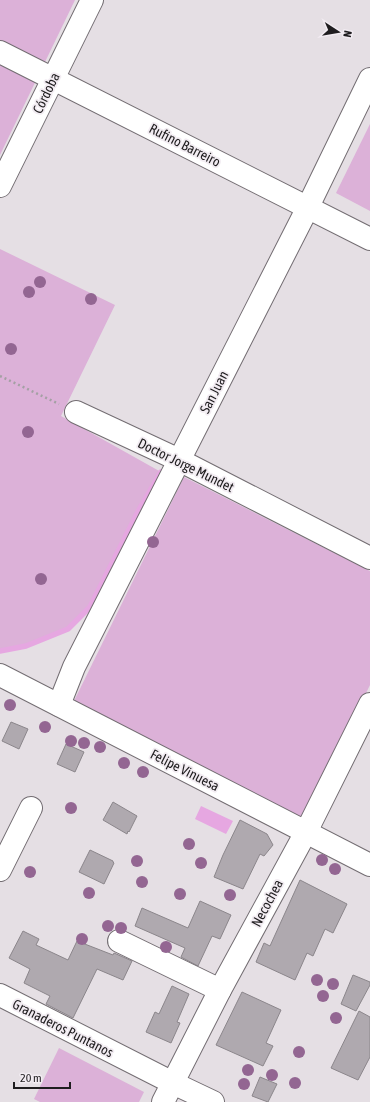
<svg xmlns="http://www.w3.org/2000/svg" width="370" height="1102" viewBox="0 0 370 1102" font-family="'Asap Condensed',sans-serif">
	<style>
		.green { fill: #dcb1d8 }
		.water { fill: #e6a7e1 }
		.lines { fill: none; stroke-linecap: round; stroke-linejoin: round }
		.stream { stroke: #e6a7e1; stroke-width: 5.5 }
		.building { fill: #afa9af; stroke: #8b868b }
		.minor-casing { stroke: #736d72; stroke-width: 24 }
		.path { stroke: #a4a0a4; stroke-width: 2.5; stroke-dasharray: 2 3; stroke-linecap: butt }
		.minor { stroke: #fff; stroke-width: 22 }
		.tree { fill: #936692 }
		.labels { text-anchor: middle; stroke-width: 3.5; stroke-linejoin: round; paint-order: stroke }
		.street-label { font-size: 14px; fill: #1f1d1f; stroke: #f2ecf2 }
	</style>
	<rect width="100%" height="100%" fill="#e5dfe4"/>
	<g class="green">
		<polygon points="0,0 75,0 0,155"/>
		<polygon points="370,124 370,211 336,193"/>
		<polygon points="0,249 115,305 61,416 161,472 139,510 90,607 68,629 26,646 0,651"/>
		<polygon points="184,477 370,571 370,685 302,823 73,703"/>
		<polygon points="59,1048 144,1092 139,1102 40,1102 34,1099"/>
	</g>
	<polygon class="water" points="201,806 233,821 226,834 195,819"/>
	<g class="lines">
		<polyline class="stream" points="0,651 26,646 68,629 90,607 139,510 161,472"/>
	</g>
	<g class="building">
		<polygon points="11,722 28,729 19,749 2,741"/>
		<polygon points="66,744 84,752 75,772 57,764"/>
		<polygon points="113,802 137,816 129,832 128,831 127,834 103,820"/>
		<polygon points="240,820 267,834 273,845 264,856 260,854 243,889 214,877 223,855"/>
		<polygon points="90,850 113,861 113,862 114,863 104,884 79,872"/>
		<polygon points="300,880 347,904 333,933 325,929 313,956 307,953 295,980 256,962 264,943 270,946"/>
		<polygon points="200,901 231,915 220,939 212,936 198,966 181,957 185,948 135,926 142,908 188,928"/>
		<polygon points="23,931 39,939 36,945 68,960 77,941 113,955 114,953 132,961 123,980 97,969 73,1018 46,1004 50,996 24,983 30,969 9,958"/>
		<polygon points="353,975 370,982 370,985 356,1011 341,1004"/>
		<polygon points="172,986 189,994 177,1022 180,1023 171,1043 146,1032 155,1012 159,1014"/>
		<polygon points="242,992 281,1010 266,1043 273,1046 263,1066 216,1045"/>
		<polygon points="359,1011 370,1017 370,1057 358,1080 331,1068"/>
		<polygon points="260,1077 277,1084 268,1102 252,1096"/>
	</g>
	<g class="lines">
		<defs>
			<g id="minor">
				<polyline points="0,52 370,239"/>
				<polyline points="0,186 92,0"/>
				<polyline points="76,412 179,460 370,558"/>
				<polyline points="0,675 370,865"/>
				<polyline points="59,705 74,667 303,217 370,79"/>
				<polyline points="0,870 31,808"/>
				<polyline points="119,941 220,990"/>
				<polyline points="0,995 173,1083 213,1102"/>
				<polyline points="163,1102 220,990 306,832 370,704"/>
			</g>
		</defs>
		<use href="#minor" class="minor-casing"/>
		<polyline class="path" points="0,376 59,404"/>
		<use href="#minor" class="minor"/>
	</g>
	<g class="tree">
		<circle cx="40" cy="282" r="6"/>
		<circle cx="29" cy="292" r="6"/>
		<circle cx="91" cy="299" r="6"/>
		<circle cx="11" cy="349" r="6"/>
		<circle cx="28" cy="432" r="6"/>
		<circle cx="153" cy="542" r="6"/>
		<circle cx="41" cy="579" r="6"/>
		<circle cx="10" cy="705" r="6"/>
		<circle cx="45" cy="727" r="6"/>
		<circle cx="71" cy="741" r="6"/>
		<circle cx="84" cy="743" r="6"/>
		<circle cx="100" cy="747" r="6"/>
		<circle cx="124" cy="763" r="6"/>
		<circle cx="143" cy="772" r="6"/>
		<circle cx="71" cy="808" r="6"/>
		<circle cx="189" cy="844" r="6"/>
		<circle cx="322" cy="860" r="6"/>
		<circle cx="137" cy="861" r="6"/>
		<circle cx="201" cy="863" r="6"/>
		<circle cx="335" cy="869" r="6"/>
		<circle cx="30" cy="872" r="6"/>
		<circle cx="142" cy="882" r="6"/>
		<circle cx="89" cy="893" r="6"/>
		<circle cx="180" cy="894" r="6"/>
		<circle cx="230" cy="895" r="6"/>
		<circle cx="108" cy="926" r="6"/>
		<circle cx="121" cy="928" r="6"/>
		<circle cx="82" cy="939" r="6"/>
		<circle cx="166" cy="947" r="6"/>
		<circle cx="317" cy="980" r="6"/>
		<circle cx="333" cy="984" r="6"/>
		<circle cx="323" cy="996" r="6"/>
		<circle cx="336" cy="1018" r="6"/>
		<circle cx="299" cy="1052" r="6"/>
		<circle cx="248" cy="1070" r="6"/>
		<circle cx="272" cy="1075" r="6"/>
		<circle cx="295" cy="1083" r="6"/>
		<circle cx="244" cy="1084" r="6"/>
	</g>
	<g class="labels">
		<g class="street-label">
			<text transform="translate(46 93) rotate(-64)" y="5">Córdoba</text>
			<text transform="translate(185 145) rotate(27)" y="5">Rufino Barreiro</text>
			<text transform="translate(214 392) rotate(-63)" y="5">San Juan</text>
			<text transform="translate(186 465) rotate(26)" y="5">Doctor Jorge Mundet</text>
			<text transform="translate(185 770) rotate(27)" y="5">Felipe Vinuesa</text>
			<text transform="translate(267 903) rotate(-62)" y="5">Necochea</text>
			<text transform="translate(63 1028) rotate(27)" y="5">Granaderos Puntanos</text>
		</g>
	</g>
	<g transform="translate(338 32) rotate(102)" stroke="#f2ecf2" stroke-width="3" paint-order="stroke">
	<path d="M0-3L7 15L0 10L-7 15Z" fill="#1f1d1f"/>
	<text y="-6" font-size="11" font-weight="bold" text-anchor="middle" fill="#1f1d1f">N</text>
	</g>
	<path d="M14 1082v6h56v-6" fill="none" stroke="#1f1d1f" stroke-width="2"/>
	<text x="20" y="1082" font-size="12" fill="#1f1d1f" stroke="#f2ecf2" stroke-width="3" paint-order="stroke">20 m</text>
</svg>
